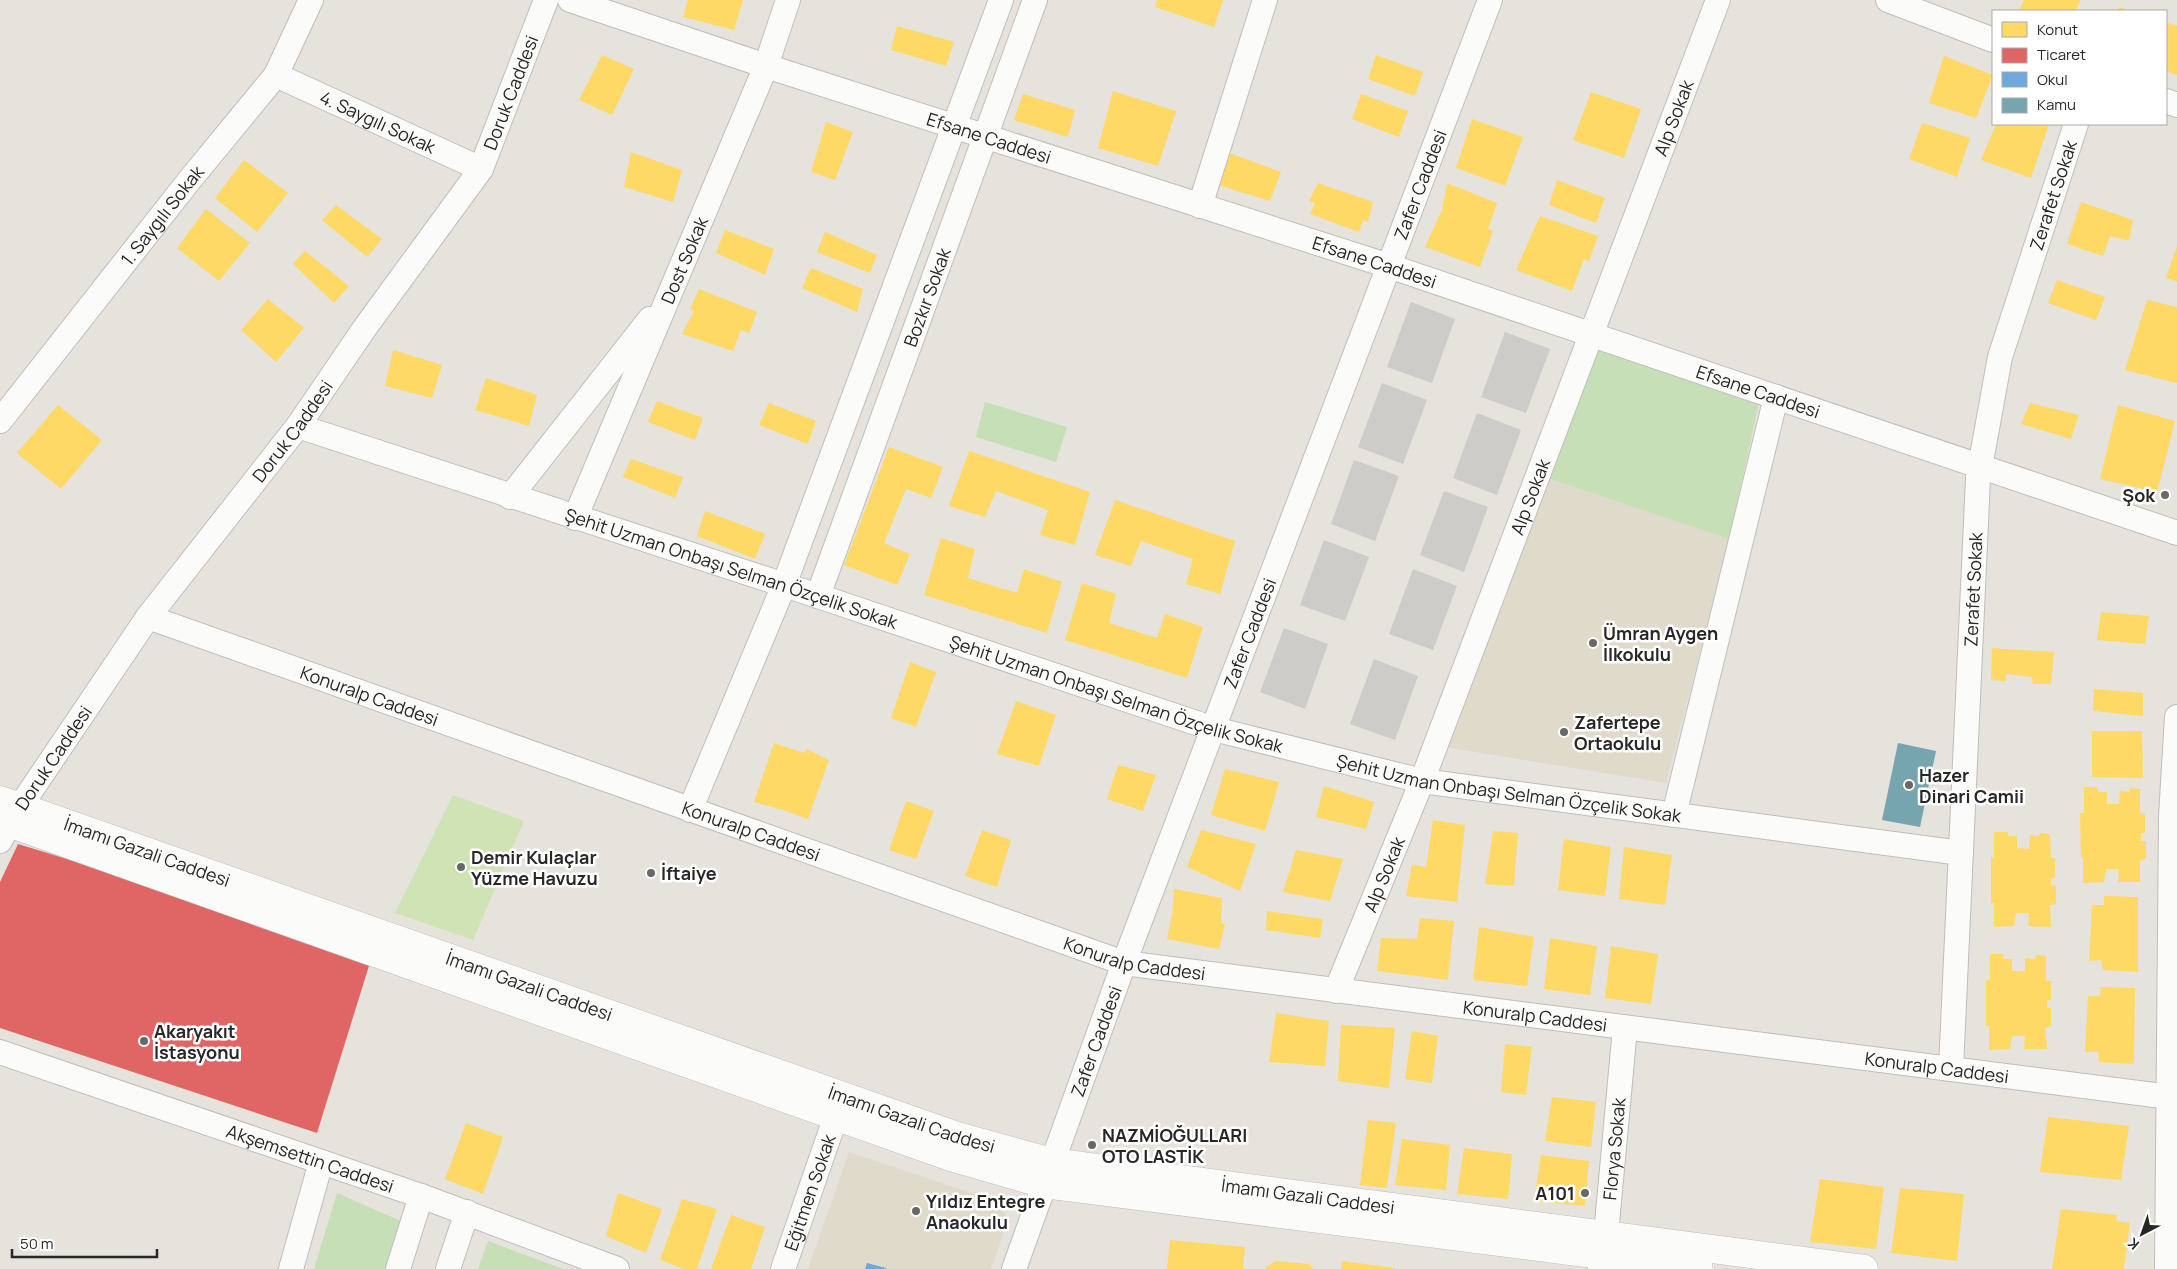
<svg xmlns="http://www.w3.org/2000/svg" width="2177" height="1269" viewBox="0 0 2177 1269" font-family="Manrope,sans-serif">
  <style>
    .education { fill: #e0dacb }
    .green { fill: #c6dfb7 }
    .pitch { fill: #d0e3b5 }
    .homes { fill: #ffd966 }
    .shops { fill: #e06666 }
    .schools { fill: #6fa8dc }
    .public { fill: #76a5af }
    .building { fill: #ceccc8 }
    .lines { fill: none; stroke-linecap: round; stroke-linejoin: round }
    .street-casing { stroke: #bfbebe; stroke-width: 26 }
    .secondary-casing { stroke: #bfbebe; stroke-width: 29 }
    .street { stroke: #fbfbfa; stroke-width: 24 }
    .secondary { stroke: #fbfbfa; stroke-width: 28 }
    .poi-dot { fill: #6a6866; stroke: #fff; stroke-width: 2 }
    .labels { text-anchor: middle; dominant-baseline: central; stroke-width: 5; stroke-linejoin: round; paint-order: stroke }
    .street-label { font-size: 18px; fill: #272727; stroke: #fff }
    .poi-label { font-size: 18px; font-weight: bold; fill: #272727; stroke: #fff; text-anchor: start }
  </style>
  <rect width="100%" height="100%" fill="#e6e2dc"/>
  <g class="education">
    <polygon points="1547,478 1729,539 1666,783 1444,747"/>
    <polygon points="849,1152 998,1202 1008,1220 991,1269 808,1269"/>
  </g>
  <g class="green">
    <polygon points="1597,348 1759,403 1729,539 1547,478"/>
    <polygon points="985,402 1067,427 1056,462 976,437"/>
    <polygon points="337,1193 401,1221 386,1269 314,1269"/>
    <polygon points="488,1241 563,1269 478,1269"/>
  </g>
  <polygon class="pitch" points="453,795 524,821 473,940 395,913"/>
  <g class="homes">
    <polygon points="688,0 743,0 734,30 683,17"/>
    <polygon points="1157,0 1223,0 1214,27 1155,7"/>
    <polygon points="2024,0 2080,0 2076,11 2019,11"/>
    <polygon points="2119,7 2130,11 2117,11"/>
    <polygon points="2166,22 2177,26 2177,75 2166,71"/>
    <polygon points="897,26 954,42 946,66 891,50"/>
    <polygon points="602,55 634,69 612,115 579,100"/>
    <polygon points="1376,55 1423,72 1415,96 1368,79"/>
    <polygon points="1944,56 1993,75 1976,118 1929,103"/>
    <polygon points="1113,91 1176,111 1158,166 1098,148"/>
    <polygon points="1591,92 1641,109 1624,158 1573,140"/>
    <polygon points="1023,94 1075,110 1068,137 1014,120"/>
    <polygon points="1361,94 1408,111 1399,137 1352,119"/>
    <polygon points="1472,119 1523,137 1505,186 1456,168"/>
    <polygon points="826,122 853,132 835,180 811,172"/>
    <polygon points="1922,123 1970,138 1957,177 1909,159"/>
    <polygon points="1996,124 2049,124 2031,178 1981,160"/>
    <polygon points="1224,151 1281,172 1270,201 1215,184"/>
    <polygon points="631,152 682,170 673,202 624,187"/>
    <polygon points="244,160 288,193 257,232 215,198"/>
    <polygon points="1557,180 1605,198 1596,223 1549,205"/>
    <polygon points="1318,183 1373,202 1368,222 1363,220 1359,232 1310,214 1315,203 1309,201"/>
    <polygon points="1447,183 1497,203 1488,229 1493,231 1480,267 1425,247 1442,210"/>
    <polygon points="2081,202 2133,220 2129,241 2110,236 2103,256 2067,244"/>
    <polygon points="336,205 382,239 367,257 322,220"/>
    <polygon points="206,209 250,243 219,281 177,248"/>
    <polygon points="1540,216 1598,236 1589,261 1584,259 1572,291 1516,270"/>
    <polygon points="725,230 774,249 765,275 716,253"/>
    <polygon points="825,232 877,255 870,273 817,252"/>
    <polygon points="2177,246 2177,282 2166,278"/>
    <polygon points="305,251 349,286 334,303 293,264"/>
    <polygon points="811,268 863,289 857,312 802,288"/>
    <polygon points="2057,280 2105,297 2096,320 2048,303"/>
    <polygon points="699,289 757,312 749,333 741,330 733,351 682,334 694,311 690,309"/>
    <polygon points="268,299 304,328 276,362 241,330"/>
    <polygon points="2147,300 2177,307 2177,383 2125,370"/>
    <polygon points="393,350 442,365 432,398 385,386"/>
    <polygon points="486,378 537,395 529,426 475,410"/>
    <polygon points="657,401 703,418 695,440 648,422"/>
    <polygon points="769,403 816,421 808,444 759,425"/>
    <polygon points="2030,403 2079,415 2071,439 2021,424"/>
    <polygon points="58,405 102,440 61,489 17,453"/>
    <polygon points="2118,405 2175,421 2157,492 2100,479"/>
    <polygon points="889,447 943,467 931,498 906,489 884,543 910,554 897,585 844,565"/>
    <polygon points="969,451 1090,492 1075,545 1040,535 1048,510 996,491 985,517 949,506"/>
    <polygon points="631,459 683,477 675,498 623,477"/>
    <polygon points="1115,500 1235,541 1220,594 1186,584 1193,559 1141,541 1131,566 1095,555"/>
    <polygon points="705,511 765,534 755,559 697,536"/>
    <polygon points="941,538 975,549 968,578 1017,593 1024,569 1062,582 1047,633 924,595"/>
    <polygon points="1082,583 1116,594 1109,623 1157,638 1165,614 1203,627 1187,678 1065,640"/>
    <polygon points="2101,612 2149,616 2145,644 2097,640"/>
    <polygon points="1992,648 2054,652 2051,684 2033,684 2032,677 2006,674 2006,681 1991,680"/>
    <polygon points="910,662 936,672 916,727 891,718"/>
    <polygon points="2094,689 2143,693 2143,716 2093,711"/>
    <polygon points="1016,701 1056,715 1039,766 997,754"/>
    <polygon points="2092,731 2142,731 2143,778 2092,777"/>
    <polygon points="774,743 804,753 806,749 829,760 808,819 783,810 754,802"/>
    <polygon points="1118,765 1156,775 1143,811 1107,799"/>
    <polygon points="1225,769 1279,782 1265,831 1211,815"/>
    <polygon points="1324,786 1374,802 1366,829 1316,817"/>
    <polygon points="2084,787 2097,787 2098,792 2107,792 2107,804 2119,804 2120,791 2129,792 2130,788 2140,789 2140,813 2145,814 2145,833 2141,833 2141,841 2146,841 2146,859 2140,860 2140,882 2118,882 2119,869 2106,869 2104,882 2083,883 2083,858 2081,858 2080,813 2084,813"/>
    <polygon points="906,801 934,811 916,859 889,850"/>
    <polygon points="1433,820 1465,825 1457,902 1406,896 1412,865 1426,867"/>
    <polygon points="982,830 1011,840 997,887 965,876"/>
    <polygon points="1201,830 1256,844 1240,891 1187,867"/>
    <polygon points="1493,831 1518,833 1514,886 1485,884"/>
    <polygon points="1994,832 2008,832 2008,836 2017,836 2017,848 2029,849 2030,835 2039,836 2040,833 2050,834 2051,858 2055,858 2055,878 2051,878 2051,885 2056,886 2056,904 2050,905 2051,927 2028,926 2029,913 2016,913 2014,926 1994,927 1994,903 1991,903 1991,857 1994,858"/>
    <polygon points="1564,839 1611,847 1605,896 1558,890"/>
    <polygon points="1624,847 1672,855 1665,905 1619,899"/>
    <polygon points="1296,850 1343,859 1330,901 1283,892"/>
    <polygon points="1174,889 1222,898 1221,923 1225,924 1219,949 1167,939 1172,915"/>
    <polygon points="2104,896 2138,897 2138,972 2103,970 2101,960 2089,961 2092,905 2104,905"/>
    <polygon points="1267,911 1323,919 1320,938 1266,930"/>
    <polygon points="1420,918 1454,921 1448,980 1377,971 1381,938 1417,939"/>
    <polygon points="1479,927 1534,937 1527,986 1473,980"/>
    <polygon points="1550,938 1597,946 1590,995 1544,989"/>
    <polygon points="1611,946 1658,954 1651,1004 1605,998"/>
    <polygon points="1990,954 2003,954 2004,959 2012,959 2012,971 2025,971 2025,958 2035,959 2036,955 2046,956 2046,981 2051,981 2051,1000 2047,1000 2047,1008 2051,1008 2051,1026 2045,1028 2047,1049 2024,1049 2025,1036 2012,1036 2010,1049 1989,1050 1989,1026 1986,1026 1986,980 1990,980"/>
    <polygon points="2101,987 2135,988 2134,1064 2099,1062 2098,1052 2085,1052 2088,996 2100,996"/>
    <polygon points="1276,1013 1329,1021 1325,1066 1269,1062"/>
    <polygon points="1341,1025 1395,1028 1389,1088 1338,1081"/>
    <polygon points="1412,1031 1438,1036 1432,1083 1405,1079"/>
    <polygon points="1505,1044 1532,1047 1526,1095 1501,1092"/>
    <polygon points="1552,1097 1596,1102 1591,1147 1545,1141"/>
    <polygon points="2048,1117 2129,1126 2121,1180 2040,1172"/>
    <polygon points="1368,1120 1396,1123 1387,1188 1360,1185"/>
    <polygon points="466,1123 503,1137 483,1194 445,1179"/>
    <polygon points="1402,1139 1450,1145 1446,1190 1395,1185"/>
    <polygon points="1464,1148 1512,1154 1508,1199 1457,1194"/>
    <polygon points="1541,1155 1589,1161 1585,1206 1534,1201"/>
    <polygon points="1820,1179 1884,1187 1876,1249 1810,1242"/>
    <polygon points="1900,1188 1964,1194 1957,1261 1891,1253"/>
    <polygon points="618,1193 662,1209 646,1253 606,1236"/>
    <polygon points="682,1199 717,1209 697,1269 685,1269 660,1260"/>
    <polygon points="2061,1209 2117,1215 2116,1221 2130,1223 2124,1269 2052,1269"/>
    <polygon points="731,1215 765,1227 751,1269 711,1269"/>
    <polygon points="1170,1240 1245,1247 1243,1269 1167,1269"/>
    <polygon points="1276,1261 1309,1264 1314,1269 1266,1269 1266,1267"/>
    <polygon points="1342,1261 1395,1268 1395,1269 1341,1269"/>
  </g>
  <polygon class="shops" points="18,844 373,953 317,1133 0,1028 0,882"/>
  <polygon class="schools" points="867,1263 886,1268 886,1269 865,1269"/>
  <polygon class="public" points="1898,743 1936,751 1920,827 1882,820"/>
  <g class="building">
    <polygon points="1411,302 1455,319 1432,383 1387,367"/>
    <polygon points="1505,332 1550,349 1526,413 1481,397"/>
    <polygon points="1382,383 1427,400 1403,464 1358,447"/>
    <polygon points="1477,413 1521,430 1497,495 1453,478"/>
    <polygon points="1354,460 1399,476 1375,541 1331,524"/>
    <polygon points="1444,491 1488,507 1464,572 1420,555"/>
    <polygon points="1324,540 1369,557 1345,621 1300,605"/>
    <polygon points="1413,569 1457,586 1433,650 1389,634"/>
    <polygon points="1284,628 1328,644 1305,709 1260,692"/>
    <polygon points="1374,659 1418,676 1395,740 1350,724"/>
  </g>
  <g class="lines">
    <defs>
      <g id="street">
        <path id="s1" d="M570,0L766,66L1389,266L2177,533"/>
        <polyline points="1888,0 1993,40"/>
        <path id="s2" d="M276,75L481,169"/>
        <polyline points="2166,101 2177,105"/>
        <polyline points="1200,206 1265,0"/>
        <path id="s3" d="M0,421L188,182L276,75L311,0"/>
        <path id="s4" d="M298,426L818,596L1214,729L1422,781L1961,853"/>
        <polyline points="510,497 650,319"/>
        <path id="s5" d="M575,518L766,66L788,0"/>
        <path id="s6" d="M818,596L1035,0"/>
        <path id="s7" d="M148,617L1124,963L2170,1097"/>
        <polyline points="690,810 784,585 1001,0"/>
        <polyline points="1674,815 1776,397"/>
        <path id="s8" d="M0,841L9,823L148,617L298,426L364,329L481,169L546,0"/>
        <path id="s9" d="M1336,991L1422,781L1718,0"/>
        <path id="s10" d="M0,1052L421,1196L617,1269"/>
        <path id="s11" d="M1951,1069L1978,478L2000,357L2076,124"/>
        <polyline points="291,1269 321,1162"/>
        <polyline points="398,1269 421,1196"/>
        <polyline points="448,1269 467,1212"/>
        <path id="s12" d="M783,1269L836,1116"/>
        <path id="s13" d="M1014,1269L1124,963L1490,0"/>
        <path id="s14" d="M1600,1269L1606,1234L1625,1028"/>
        <polyline points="2167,1269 2171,817 2177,717"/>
      </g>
      <g id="secondary">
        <path id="s15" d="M0,800L957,1136L1051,1162L1864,1269"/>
        <polyline points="0,820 951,1157 1044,1184 1602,1255 1699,1269"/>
      </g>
    </defs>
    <use href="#street" class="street-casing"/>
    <use href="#secondary" class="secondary-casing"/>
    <use href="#street" class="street"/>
    <use href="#secondary" class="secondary"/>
  </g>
  <g class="poi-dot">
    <circle cx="2165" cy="495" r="5"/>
    <circle cx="1593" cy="643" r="5"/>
    <circle cx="1564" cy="732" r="5"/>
    <circle cx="1909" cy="785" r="5"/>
    <circle cx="461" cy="867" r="5"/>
    <circle cx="651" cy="873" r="5"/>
    <circle cx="144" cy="1041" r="5"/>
    <circle cx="1092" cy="1145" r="5"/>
    <circle cx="1585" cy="1193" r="5"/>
    <circle cx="916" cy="1211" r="5"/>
  </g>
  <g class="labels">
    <g class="street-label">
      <text stroke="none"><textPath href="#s8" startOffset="909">Doruk Caddesi</textPath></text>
      <text stroke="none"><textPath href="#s9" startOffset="936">Alp Sokak</textPath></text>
      <text stroke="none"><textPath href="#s2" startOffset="112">4. Saygılı Sokak</textPath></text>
      <text stroke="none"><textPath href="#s1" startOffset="441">Efsane Caddesi</textPath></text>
      <text stroke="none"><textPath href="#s13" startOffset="1158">Zafer Caddesi</textPath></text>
      <text stroke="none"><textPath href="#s11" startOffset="885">Zerafet Sokak</textPath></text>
      <text stroke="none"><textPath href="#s3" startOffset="262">1. Saygılı Sokak</textPath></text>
      <text stroke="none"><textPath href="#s5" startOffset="280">Dost Sokak</textPath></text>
      <text stroke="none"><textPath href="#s1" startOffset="846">Efsane Caddesi</textPath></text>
      <text stroke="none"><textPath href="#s6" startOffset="318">Bozkır Sokak</textPath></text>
      <text stroke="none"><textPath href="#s1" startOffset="1251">Efsane Caddesi</textPath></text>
      <text stroke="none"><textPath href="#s8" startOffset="504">Doruk Caddesi</textPath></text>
      <text stroke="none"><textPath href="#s9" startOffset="531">Alp Sokak</textPath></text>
      <text stroke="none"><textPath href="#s4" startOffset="456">Şehit Uzman Onbaşı Selman Özçelik Sokak</textPath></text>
      <text stroke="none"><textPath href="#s11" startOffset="480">Zerafet Sokak</textPath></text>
      <text stroke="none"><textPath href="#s13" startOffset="678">Zafer Caddesi</textPath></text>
      <text stroke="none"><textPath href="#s4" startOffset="861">Şehit Uzman Onbaşı Selman Özçelik Sokak</textPath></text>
      <text stroke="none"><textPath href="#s7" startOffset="235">Konuralp Caddesi</textPath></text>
      <text stroke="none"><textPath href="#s8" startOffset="99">Doruk Caddesi</textPath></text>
      <text stroke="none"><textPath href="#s4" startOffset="1266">Şehit Uzman Onbaşı Selman Özçelik Sokak</textPath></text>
      <text stroke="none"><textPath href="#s7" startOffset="640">Konuralp Caddesi</textPath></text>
      <text stroke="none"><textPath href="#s15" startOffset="156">İmamı Gazali Caddesi</textPath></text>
      <text stroke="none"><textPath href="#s9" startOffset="126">Alp Sokak</textPath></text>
      <text stroke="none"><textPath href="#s7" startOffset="1045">Konuralp Caddesi</textPath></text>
      <text stroke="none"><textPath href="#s15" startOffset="561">İmamı Gazali Caddesi</textPath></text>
      <text stroke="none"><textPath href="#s7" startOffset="1450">Konuralp Caddesi</textPath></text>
      <text stroke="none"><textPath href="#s13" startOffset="242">Zafer Caddesi</textPath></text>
      <text stroke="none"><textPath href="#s7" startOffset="1855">Konuralp Caddesi</textPath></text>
      <text stroke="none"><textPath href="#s15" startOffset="966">İmamı Gazali Caddesi</textPath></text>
      <text stroke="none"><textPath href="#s14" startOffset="121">Florya Sokak</textPath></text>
      <text stroke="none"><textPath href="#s10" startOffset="328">Akşemsettin Caddesi</textPath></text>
      <text stroke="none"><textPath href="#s12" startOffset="81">Eğitmen Sokak</textPath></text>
      <text stroke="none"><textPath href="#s15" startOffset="1371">İmamı Gazali Caddesi</textPath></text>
    </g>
    <g class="poi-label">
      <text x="2155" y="495" text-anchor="end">Şok</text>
      <text x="1603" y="633">Ümran Aygen<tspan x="1603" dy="21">İlkokulu</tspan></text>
      <text x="1574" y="722">Zafertepe<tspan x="1574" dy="21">Ortaokulu</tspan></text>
      <text x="1919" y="775">Hazer<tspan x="1919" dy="21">Dinari Camii</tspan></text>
      <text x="471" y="857">Demir Kulaçlar<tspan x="471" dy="21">Yüzme Havuzu</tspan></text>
      <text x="661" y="873">İftaiye</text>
      <text x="154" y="1031">Akaryakıt<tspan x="154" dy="21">İstasyonu</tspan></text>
      <text x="1102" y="1135">NAZMİOĞULLARI<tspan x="1102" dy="21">OTO LASTİK</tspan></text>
      <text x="1575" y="1193" text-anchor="end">A101</text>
      <text x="926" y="1201">Yıldız Entegre<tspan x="926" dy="21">Anaokulu</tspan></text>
    </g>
  </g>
  <rect x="1992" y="10" width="175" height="115" fill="#ffffff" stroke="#a9a9a9"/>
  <rect x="2002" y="22" width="25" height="15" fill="#ffd966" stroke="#a9a9a9"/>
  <text x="2037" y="35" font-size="15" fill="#272727">Konut</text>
  <rect x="2002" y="48" width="25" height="15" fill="#e06666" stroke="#a9a9a9"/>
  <text x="2037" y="60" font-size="15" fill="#272727">Ticaret</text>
  <rect x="2002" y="72" width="25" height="15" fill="#6fa8dc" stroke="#a9a9a9"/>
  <text x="2037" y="85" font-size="15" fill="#272727">Okul</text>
  <rect x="2002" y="98" width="25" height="15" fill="#76a5af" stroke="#a9a9a9"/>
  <text x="2037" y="110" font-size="15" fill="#272727">Kamu</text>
  <g transform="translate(2142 1234) rotate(221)" stroke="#ffffff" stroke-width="4" paint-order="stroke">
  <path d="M0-4L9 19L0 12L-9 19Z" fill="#272727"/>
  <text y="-8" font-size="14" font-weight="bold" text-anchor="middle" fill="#272727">K</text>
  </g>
  <path d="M12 1249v8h145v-8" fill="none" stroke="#272727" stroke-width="2.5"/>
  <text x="20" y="1249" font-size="15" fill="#272727" stroke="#ffffff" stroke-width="4" paint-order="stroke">50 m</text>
</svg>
